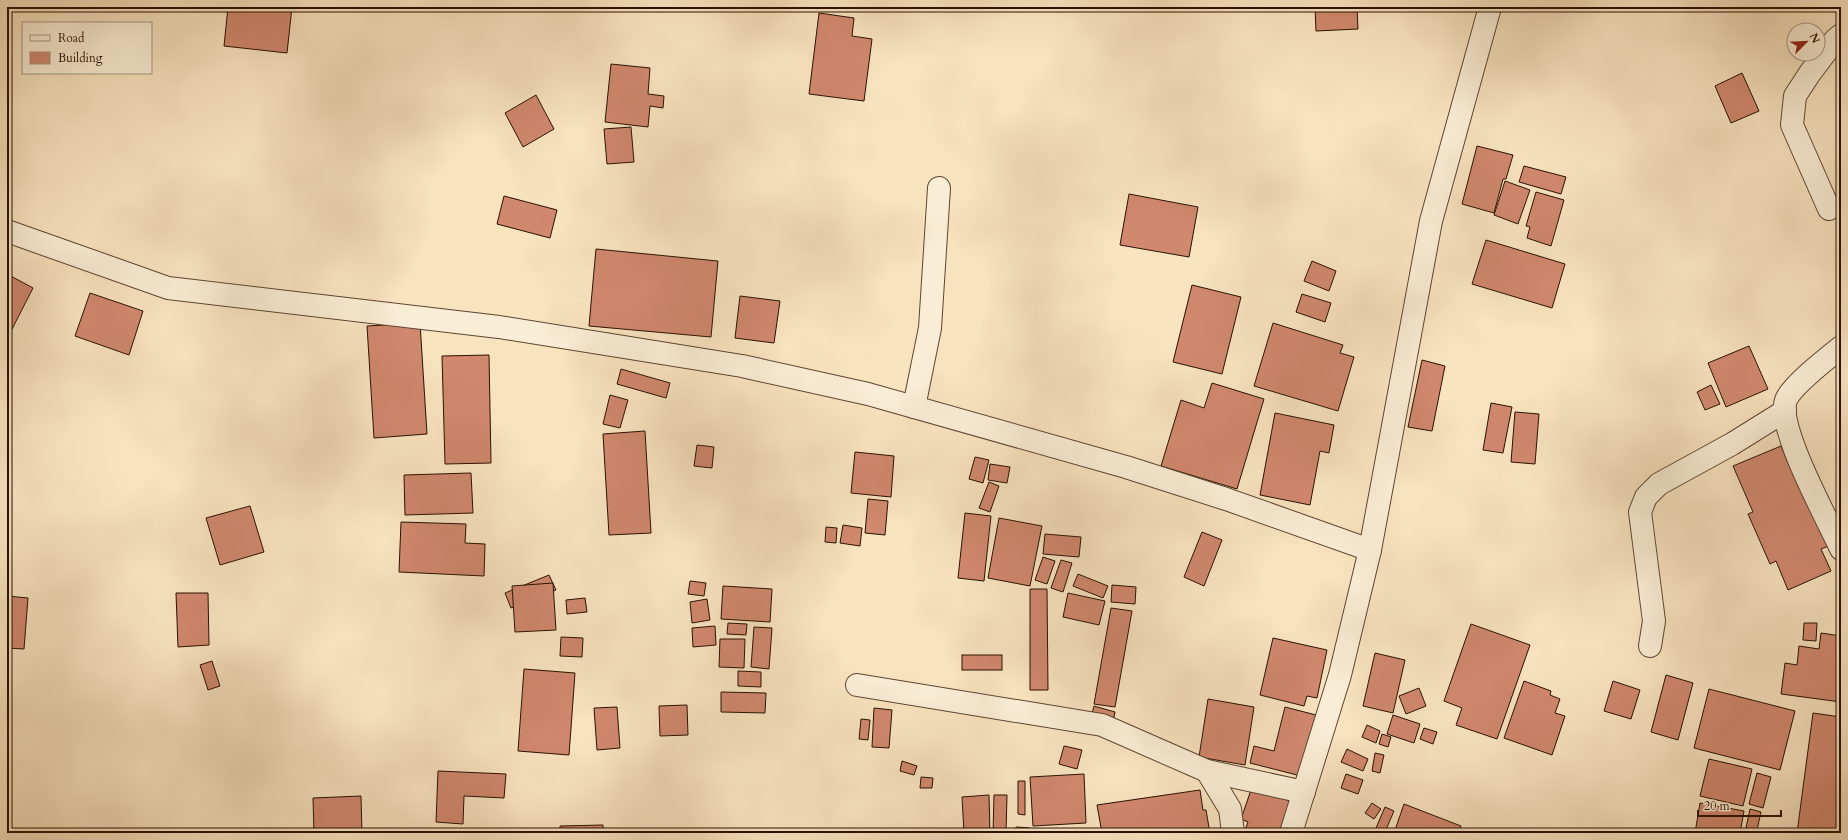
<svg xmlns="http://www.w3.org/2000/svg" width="1848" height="840" viewBox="0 0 1848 840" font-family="Cardo,serif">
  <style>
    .building { fill: #d0886e; stroke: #291000 }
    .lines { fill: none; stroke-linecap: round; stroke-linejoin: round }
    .minor-casing { stroke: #5d4530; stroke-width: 24 }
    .minor { stroke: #faedd5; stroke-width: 22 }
  </style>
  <rect width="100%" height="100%" fill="#f8e3bf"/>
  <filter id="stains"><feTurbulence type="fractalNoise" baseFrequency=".005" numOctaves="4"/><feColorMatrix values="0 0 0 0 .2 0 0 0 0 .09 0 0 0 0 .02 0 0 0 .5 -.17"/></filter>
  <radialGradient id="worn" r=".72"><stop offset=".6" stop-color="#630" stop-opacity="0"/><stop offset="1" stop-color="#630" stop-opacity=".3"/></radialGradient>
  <g class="building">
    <polygon points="228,7 292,7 287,53 224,46"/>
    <polygon points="1315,7 1357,7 1358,29 1316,31"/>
    <polygon points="819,13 854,18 852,36 872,39 864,101 809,94"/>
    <polygon points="611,64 650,68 648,94 664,96 663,108 650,106 648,127 605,122"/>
    <polygon points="1742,73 1759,111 1731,123 1715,86"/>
    <polygon points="536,95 554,129 523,147 505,113"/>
    <polygon points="631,127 634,162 607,164 604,129"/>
    <polygon points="1477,146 1513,155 1506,179 1503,179 1494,213 1462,204"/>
    <polygon points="1524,166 1566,177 1561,194 1519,182"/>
    <polygon points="1505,181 1530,190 1518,224 1494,215"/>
    <polygon points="1536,192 1564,200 1551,246 1527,238 1530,227 1526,226"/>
    <polygon points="1129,194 1198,207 1189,257 1120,245"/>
    <polygon points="504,196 557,210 550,238 497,224"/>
    <polygon points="1486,240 1565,264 1552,308 1472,284"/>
    <polygon points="596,249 718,261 711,337 589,326"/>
    <polygon points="1312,261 1336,271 1329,291 1304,281"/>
    <polygon points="7,274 33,288 8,337 7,337"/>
    <polygon points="1192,285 1241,297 1222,374 1173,362"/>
    <polygon points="90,293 143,311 129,355 75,336"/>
    <polygon points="1302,294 1331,303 1325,322 1296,312"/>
    <polygon points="740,296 780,301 774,343 735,338"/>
    <polygon points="420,323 427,434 374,438 367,326"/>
    <polygon points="1273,323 1343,345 1340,353 1354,357 1338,411 1254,386"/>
    <polygon points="1749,346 1768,389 1726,407 1708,363"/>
    <polygon points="489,355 491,463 445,464 442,356"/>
    <polygon points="1422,360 1445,366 1432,431 1408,427"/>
    <polygon points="621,369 670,383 666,398 617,384"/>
    <polygon points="1212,383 1264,399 1237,489 1161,466 1181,400 1204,408"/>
    <polygon points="1711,385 1720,404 1705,410 1697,392"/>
    <polygon points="610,395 628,400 620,428 603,424"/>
    <polygon points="1491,403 1512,407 1503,453 1483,450"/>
    <polygon points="1515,412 1539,414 1535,464 1511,462"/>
    <polygon points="1275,413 1334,425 1329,453 1320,451 1310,505 1260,495"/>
    <polygon points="645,431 651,533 609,535 603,434"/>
    <polygon points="697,445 714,447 712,468 694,466"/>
    <polygon points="1781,446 1789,465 1795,462 1831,545 1821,549 1831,571 1788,590 1776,561 1770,564 1748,514 1753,512 1733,466"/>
    <polygon points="855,452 894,456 891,497 851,493"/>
    <polygon points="975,457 989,460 983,483 969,479"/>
    <polygon points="990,464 1010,467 1007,483 988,480"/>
    <polygon points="471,473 473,513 405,515 404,475"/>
    <polygon points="989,482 999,486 990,512 979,508"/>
    <polygon points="868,499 888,501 885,535 865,533"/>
    <polygon points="250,506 264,552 220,565 206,518"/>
    <polygon points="965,513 991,516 984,581 958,578"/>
    <polygon points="999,518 1042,526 1030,586 988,578"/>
    <polygon points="401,522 466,524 465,543 485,544 484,576 399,572"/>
    <polygon points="843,525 862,528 860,546 840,543"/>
    <polygon points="826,527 837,528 836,543 825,542"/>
    <polygon points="1202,532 1222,540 1204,586 1184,577"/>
    <polygon points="1045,534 1081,537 1079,557 1043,554"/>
    <polygon points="1043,557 1055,561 1047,584 1035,580"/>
    <polygon points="1061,560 1072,563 1063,592 1051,588"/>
    <polygon points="1078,574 1108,586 1103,598 1073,586"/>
    <polygon points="549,575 556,590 511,608 505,593"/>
    <polygon points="690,581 706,583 704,596 688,594"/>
    <polygon points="553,583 556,630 515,632 512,586"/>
    <polygon points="1112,585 1136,587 1135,604 1111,602"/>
    <polygon points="723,586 772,589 770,622 721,619"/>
    <polygon points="1030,589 1047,589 1048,690 1030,690"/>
    <polygon points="176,593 208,593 209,645 178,647"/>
    <polygon points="1068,593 1105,601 1099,625 1063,617"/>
    <polygon points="7,596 28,598 24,649 7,648"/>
    <polygon points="585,598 587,612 567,614 566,600"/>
    <polygon points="707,599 710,620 692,623 690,602"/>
    <polygon points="1111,608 1132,611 1115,707 1094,704"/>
    <polygon points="728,623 747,624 746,635 727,634"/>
    <polygon points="1804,623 1817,623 1816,641 1803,640"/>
    <polygon points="1471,624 1530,645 1497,739 1456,725 1462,708 1444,701"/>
    <polygon points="715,626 716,645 693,647 692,628"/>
    <polygon points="754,627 772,628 769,669 751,667"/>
    <polygon points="1821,633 1841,636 1841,702 1781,694 1785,663 1797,665 1799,646 1819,649"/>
    <polygon points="561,637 583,638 582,657 560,656"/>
    <polygon points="1273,638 1327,650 1317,698 1307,696 1304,706 1260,695"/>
    <polygon points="720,639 745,639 744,668 719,667"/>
    <polygon points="1375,653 1405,660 1393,713 1363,706"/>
    <rect x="962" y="655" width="40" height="15"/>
    <polygon points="212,661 220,686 208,690 200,665"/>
    <polygon points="524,669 575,673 569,755 518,751"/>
    <polygon points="738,671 761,672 761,687 738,686"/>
    <polygon points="1666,675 1693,683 1678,740 1651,732"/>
    <polygon points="1524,681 1551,691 1550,695 1560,699 1555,713 1565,716 1552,755 1504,738"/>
    <polygon points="1613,681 1640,690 1631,719 1604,711"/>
    <polygon points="1419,688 1426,706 1406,714 1399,696"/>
    <polygon points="1709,689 1795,711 1780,770 1694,748"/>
    <polygon points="721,692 766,693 765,713 721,712"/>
    <polygon points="1208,699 1254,707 1245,765 1199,757"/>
    <polygon points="687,705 688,735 660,736 659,706"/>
    <polygon points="1094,706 1115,712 1113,722 1091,717"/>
    <polygon points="617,707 620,748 597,750 594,708"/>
    <polygon points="1285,707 1316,715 1301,776 1250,763 1254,746 1274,751"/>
    <polygon points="874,708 892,710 889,748 872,747"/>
    <polygon points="1813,713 1841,717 1841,833 1797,833"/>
    <polygon points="1393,715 1420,724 1414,743 1387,734"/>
    <polygon points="861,719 870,720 868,740 859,739"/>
    <polygon points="1367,725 1380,731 1376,743 1362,737"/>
    <polygon points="1424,728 1437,732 1433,744 1420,739"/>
    <polygon points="1382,734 1391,737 1388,747 1379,744"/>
    <polygon points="1064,746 1082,750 1077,769 1059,764"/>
    <polygon points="1347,749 1368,759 1363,771 1341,762"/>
    <polygon points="1375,753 1384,755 1380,773 1372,771"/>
    <polygon points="1709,759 1752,769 1743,806 1700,796"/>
    <polygon points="902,761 917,766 914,775 900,771"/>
    <polygon points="438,771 506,774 504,798 464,796 463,824 436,822"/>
    <polygon points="1757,773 1771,777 1763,808 1749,804"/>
    <polygon points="1084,774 1086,823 1033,826 1030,777"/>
    <polygon points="1346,774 1363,780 1358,794 1341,788"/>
    <polygon points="921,777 933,778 932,788 920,788"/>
    <polygon points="1018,781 1025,781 1025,815 1018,814"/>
    <polygon points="1252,787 1290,801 1279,833 1244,833 1248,822 1241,819"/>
    <polygon points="1200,790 1203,810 1206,810 1210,833 1102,833 1097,805"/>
    <polygon points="989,795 990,833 964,833 962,797"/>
    <polygon points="994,795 1007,795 1006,833 993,833"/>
    <polygon points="361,796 362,833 314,833 313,798"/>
    <polygon points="1372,803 1381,809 1374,819 1365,813"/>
    <polygon points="1700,803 1744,811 1740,833 1695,833"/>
    <polygon points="1404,804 1461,826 1458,833 1394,833"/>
    <polygon points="1385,807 1394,811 1385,832 1376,828"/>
    <polygon points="1750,809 1761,812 1757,830 1746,828"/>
    <polygon points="603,825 603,833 560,833 560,826"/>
    <polygon points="1016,827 1030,828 1030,833 1015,833"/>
    <polygon points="1086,829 1087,833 1067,833 1067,831"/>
    <polygon points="640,830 640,833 606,833"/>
  </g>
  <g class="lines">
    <defs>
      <g id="minor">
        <polyline points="1829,209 1792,125 1795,96 1810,73 1835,40 1841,35"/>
        <polyline points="7,231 168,288 499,327 742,366 868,394 1126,467 1226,499 1370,550"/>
        <path d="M1841,347C1828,358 1792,385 1786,400C1776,427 1828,520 1841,549"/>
        <polyline points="914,407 930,328 939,188"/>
        <polyline points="1650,646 1654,621 1640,512 1646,497 1659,484 1732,444 1785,411"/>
        <polyline points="857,685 1102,725 1207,771 1304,792"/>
        <polyline points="1207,771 1230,809 1233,833"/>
        <polyline points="1291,833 1340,675 1370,550 1431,221 1490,7"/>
      </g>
    </defs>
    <use href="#minor" class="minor-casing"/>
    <use href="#minor" class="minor"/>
  </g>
  <rect width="1848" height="840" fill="none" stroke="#f8e3bf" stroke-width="24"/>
  <rect x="8" y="8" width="1832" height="824" fill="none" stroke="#291000" stroke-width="2"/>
  <rect x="12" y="12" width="1824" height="816" fill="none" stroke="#291000"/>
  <rect x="22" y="22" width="130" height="52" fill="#faedd5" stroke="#a69580"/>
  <rect x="30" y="35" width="20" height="6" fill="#faedd5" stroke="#a69580"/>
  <text x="58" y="42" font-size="12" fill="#291000">Road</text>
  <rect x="30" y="52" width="20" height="12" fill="#d0886e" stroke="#a69580"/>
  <text x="58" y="62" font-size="12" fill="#291000">Building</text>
  <g transform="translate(1806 42) rotate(66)"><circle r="19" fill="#faedd5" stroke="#a69580"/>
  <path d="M0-3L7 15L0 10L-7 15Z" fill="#8f2418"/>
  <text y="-6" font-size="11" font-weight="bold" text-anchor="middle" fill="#291000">N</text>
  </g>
  <path d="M1698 810v6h83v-6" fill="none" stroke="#291000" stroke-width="2"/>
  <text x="1704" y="810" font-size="12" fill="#291000" stroke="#faedd5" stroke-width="3" paint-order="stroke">20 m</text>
  <rect width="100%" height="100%" filter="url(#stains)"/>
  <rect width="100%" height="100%" fill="url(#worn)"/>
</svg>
